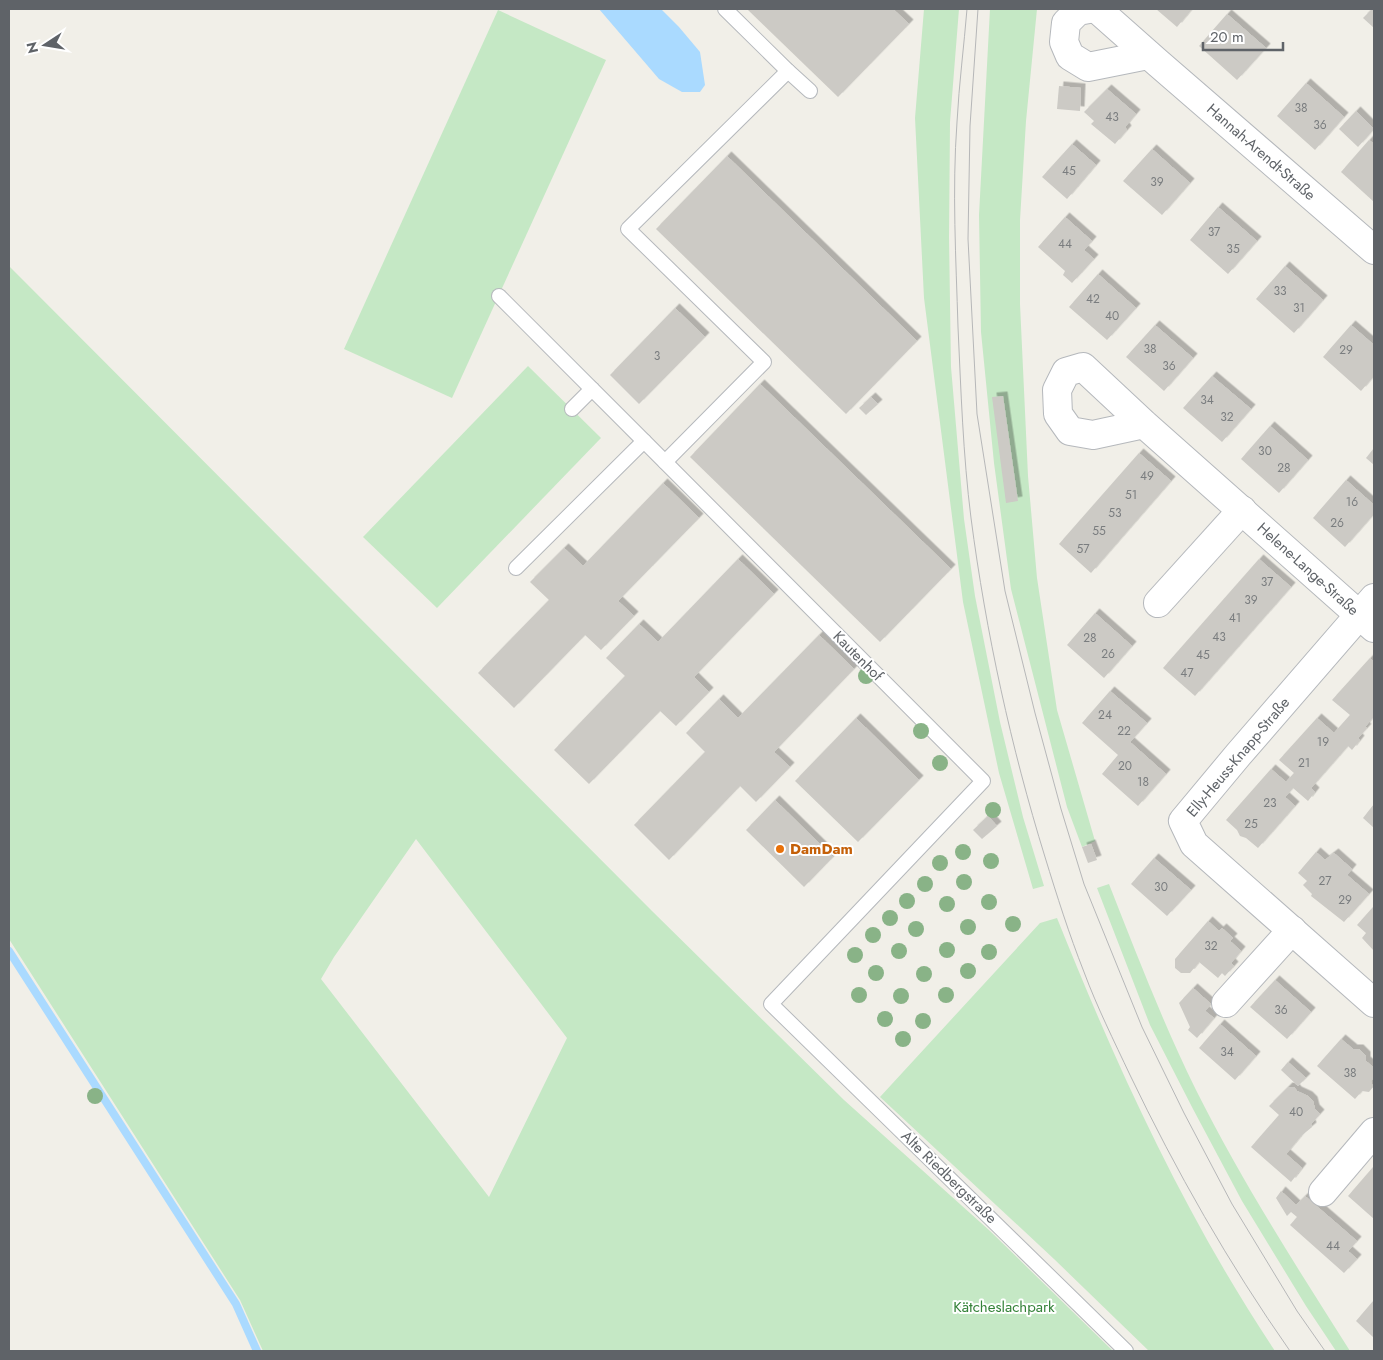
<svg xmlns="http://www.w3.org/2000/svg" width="1383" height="1360" viewBox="0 0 1383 1360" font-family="Jost,sans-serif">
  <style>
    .green { fill: #c5e8c5; fill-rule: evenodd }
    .water { fill: #aadaff }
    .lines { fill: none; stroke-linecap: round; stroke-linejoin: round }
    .stream { stroke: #aadaff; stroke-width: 8 }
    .building { fill: #cccac5; filter: url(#shadow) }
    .lane-casing { stroke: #b5b8bc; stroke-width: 16 }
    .street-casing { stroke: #b5b8bc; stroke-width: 30 }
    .lane { stroke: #fff; stroke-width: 14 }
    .street { stroke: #fff; stroke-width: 28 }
    .tram { stroke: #b6b7b8; stroke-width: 1 }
    .tree { fill: #89b387 }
    .food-dot { fill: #e8710a; stroke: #fff; stroke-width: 2 }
    .labels { text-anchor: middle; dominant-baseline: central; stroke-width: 4; stroke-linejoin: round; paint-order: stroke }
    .number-label { font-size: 12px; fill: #7a7d7f }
    .street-label { font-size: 15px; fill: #5f6368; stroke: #fff }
    .food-label { font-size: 15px; font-weight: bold; fill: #c56008; stroke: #fff; text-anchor: start }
    .park-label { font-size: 15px; fill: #348238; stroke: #fff }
  </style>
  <defs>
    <filter id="shadow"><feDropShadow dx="4.5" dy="-4.5" stdDeviation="0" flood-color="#0004"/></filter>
  </defs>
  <rect width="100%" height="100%" fill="#f1efe8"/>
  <g class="green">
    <polygon points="924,9 959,9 950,122 949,237 951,367 964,519 975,596 1000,722 1023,817 1044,886 1033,889 999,773 963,602 924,298 915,118"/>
    <polygon points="990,9 1037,9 1026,121 1020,220 1020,304 1028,476 1037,578 1057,710 1095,841 1082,847 1067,807 1011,589 994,463 981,332 979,215"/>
    <polygon points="498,10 606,60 452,398 344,349"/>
    <path d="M9,266L652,911L844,1100L990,1231L1113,1351H263L240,1300L9,939ZM416,839L567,1038L489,1197L321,979L334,957Z"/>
    <polygon points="528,366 601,438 437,608 363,537"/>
    <path d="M1109,884C1136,953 1163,1023 1196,1090C1241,1180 1296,1266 1350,1351H1336L1306,1306L1242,1201L1193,1109L1150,1025L1097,888Z"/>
    <path d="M1057,918C1117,1068 1185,1216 1275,1351H1149L1054,1259L880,1097L1040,923Z"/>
  </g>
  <polygon class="water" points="599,9 661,9 679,27 700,52 705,85 700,92 682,92 659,79"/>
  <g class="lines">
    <polyline class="stream" points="9,951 236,1304 257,1351"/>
  </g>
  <g class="building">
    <polygon points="747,9 893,9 909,24 838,97"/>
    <polygon points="1156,9 1192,9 1177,27"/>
    <polygon points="1372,9 1374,9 1374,28 1363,18"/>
    <polygon points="1227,14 1266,48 1237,80 1199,46"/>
    <polygon points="1306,83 1344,117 1315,150 1277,116"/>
    <polygon points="1059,86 1081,88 1080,111 1057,109"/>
    <polygon points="1107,89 1136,114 1125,127 1127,130 1115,144 1091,124 1094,121 1084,112"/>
    <polygon points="1356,111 1374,129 1358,147 1339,129"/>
    <polygon points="1369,140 1374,144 1374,202 1341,172"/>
    <polygon points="1072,144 1096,165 1067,199 1042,177"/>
    <polygon points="1152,149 1190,183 1162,215 1123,181"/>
    <polygon points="727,156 917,341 846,414 656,229"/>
    <polygon points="1218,207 1257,241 1228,274 1190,240"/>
    <polygon points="1065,217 1092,241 1084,250 1094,259 1072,283 1063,275 1065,271 1038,247"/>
    <polygon points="1285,266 1323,300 1294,333 1256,299"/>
    <polygon points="1098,274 1136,308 1107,340 1069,307"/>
    <polygon points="675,308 705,337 639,404 610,375"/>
    <polygon points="1155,325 1193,358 1164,391 1126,357"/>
    <polygon points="1351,325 1374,345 1374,376 1361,391 1323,357"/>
    <polygon points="1212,376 1251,409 1222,442 1183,408"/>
    <polygon points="760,384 951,569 880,642 690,457"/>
    <polygon points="1003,396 1018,501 1006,503 992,397"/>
    <polygon points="871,397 878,404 866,415 859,408"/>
    <polygon points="1270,426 1308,460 1279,493 1241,459"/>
    <polygon points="1374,448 1374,465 1366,458"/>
    <polygon points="1139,453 1171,481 1091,573 1059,544"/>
    <polygon points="1346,480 1374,505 1374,514 1345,547 1313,518"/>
    <polygon points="663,483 699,518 618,601 634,616 601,650 585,635 514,708 478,673 549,600 530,582 564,548 583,566"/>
    <polygon points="738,559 774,594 694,677 709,692 676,726 660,711 589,784 554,750 625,676 606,658 639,624 658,642"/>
    <polygon points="1259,559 1291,587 1195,696 1163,668"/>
    <polygon points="1095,613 1132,646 1104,678 1067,645"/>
    <polygon points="819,635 854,669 774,752 790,767 756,802 740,786 669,860 634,825 705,752 686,733 719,699 738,718"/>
    <polygon points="1370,658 1374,662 1374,716 1365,727 1367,728 1358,738 1360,740 1352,750 1348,746 1311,788 1315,792 1308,801 1293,788 1285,797 1295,806 1258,848 1246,838 1240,836 1237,830 1226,820 1271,769 1286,782 1294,773 1279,760 1317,718 1334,733 1350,715 1332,700"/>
    <polygon points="1110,691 1147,723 1130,742 1166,774 1138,806 1102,774 1118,755 1082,723"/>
    <polygon points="856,718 919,780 858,842 795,781"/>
    <polygon points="775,800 833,857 804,887 746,830"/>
    <polygon points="1374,804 1374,828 1363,818"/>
    <polygon points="988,816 997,826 982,839 973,830"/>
    <polygon points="1091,844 1097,860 1088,863 1082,847"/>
    <polygon points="1316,852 1325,860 1334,853 1352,869 1347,875 1369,894 1344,922 1311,896 1312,894 1303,885 1307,881 1298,873"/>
    <polygon points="1154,858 1191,890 1167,916 1131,884"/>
    <polygon points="1374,906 1374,951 1362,938 1366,933 1357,925"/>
    <polygon points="1208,921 1219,931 1222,928 1233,938 1230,941 1241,951 1231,963 1234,966 1225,976 1222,973 1218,978 1199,962 1190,973 1181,973 1175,968 1175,959"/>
    <polygon points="1275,980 1311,1012 1287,1039 1250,1007"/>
    <polygon points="1193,988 1211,1004 1205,1011 1214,1018 1197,1038 1188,1030 1190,1027 1179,1003"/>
    <polygon points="1220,1024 1256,1056 1235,1080 1199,1048"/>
    <polygon points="1341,1039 1353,1049 1359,1049 1366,1056 1366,1061 1374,1068 1374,1077 1371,1081 1373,1087 1369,1092 1362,1091 1355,1099 1317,1066"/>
    <polygon points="1288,1062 1306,1078 1298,1086 1281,1070"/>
    <polygon points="1288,1087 1294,1087 1297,1091 1308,1096 1313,1101 1315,1109 1320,1114 1311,1124 1312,1127 1301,1136 1286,1154 1302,1168 1291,1182 1251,1147 1279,1115 1269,1106"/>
    <polygon points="1374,1166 1374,1219 1348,1196"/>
    <polygon points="1281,1191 1296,1205 1305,1196 1357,1241 1348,1251 1357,1259 1344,1273 1290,1225 1297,1217 1291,1212 1287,1216 1276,1198"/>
    <polygon points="1374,1300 1374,1338 1356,1321"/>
  </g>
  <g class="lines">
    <defs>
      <g id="lane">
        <polyline points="725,9 788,71 810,91"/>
        <polyline points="499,296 644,441"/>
        <polyline points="572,409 592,389"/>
        <polyline points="665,462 764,362 628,229 788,71"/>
        <polyline points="516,568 644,441 983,781 771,1004 1126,1351"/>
      </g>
      <g id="street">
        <polyline points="1089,9 1078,11 1066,23 1064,42 1070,56 1088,67 1148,55"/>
        <polyline points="1097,9 1158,63 1374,250"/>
        <polyline points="1144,424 1093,435 1070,431 1058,414 1057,390 1066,372 1083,367 1144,424 1374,628"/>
        <polyline points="1374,598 1238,755 1183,821 1194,844 1374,1003"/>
        <polyline points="1158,603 1242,510"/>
        <polyline points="1226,1003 1292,930"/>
        <polyline points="1323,1192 1374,1132"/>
      </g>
    </defs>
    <use href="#lane" class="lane-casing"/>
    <use href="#street" class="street-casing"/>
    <use href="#lane" class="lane"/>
    <use href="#street" class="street"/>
    <g class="tram">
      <path d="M967,9C964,46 959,84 957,122C952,190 956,259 958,327C961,391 963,455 971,518C986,633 1011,747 1045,857C1057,896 1069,934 1084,972C1097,1007 1114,1041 1130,1075C1176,1171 1229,1264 1290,1351"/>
      <polyline points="978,9 970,126 968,239 977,414 1005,591 1035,713 1061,809 1084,884 1142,1027 1184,1113 1232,1204 1297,1311 1325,1351"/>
    </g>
  </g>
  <g class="tree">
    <circle cx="866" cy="676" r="8"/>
    <circle cx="921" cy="731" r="8"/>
    <circle cx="940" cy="763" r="8"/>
    <circle cx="993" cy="810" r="8"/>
    <circle cx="963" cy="852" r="8"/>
    <circle cx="991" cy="861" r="8"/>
    <circle cx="940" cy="863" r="8"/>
    <circle cx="964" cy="882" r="8"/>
    <circle cx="925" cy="884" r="8"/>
    <circle cx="907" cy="901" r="8"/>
    <circle cx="989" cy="902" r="8"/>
    <circle cx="947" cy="904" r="8"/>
    <circle cx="890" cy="918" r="8"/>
    <circle cx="1013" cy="924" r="8"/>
    <circle cx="968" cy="927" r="8"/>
    <circle cx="916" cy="929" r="8"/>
    <circle cx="873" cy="935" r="8"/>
    <circle cx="947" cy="950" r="8"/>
    <circle cx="899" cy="951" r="8"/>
    <circle cx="989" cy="952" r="8"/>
    <circle cx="855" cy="955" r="8"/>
    <circle cx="968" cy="971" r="8"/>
    <circle cx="876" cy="973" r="8"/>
    <circle cx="924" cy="974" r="8"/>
    <circle cx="859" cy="995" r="8"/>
    <circle cx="946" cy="995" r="8"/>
    <circle cx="901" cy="996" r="8"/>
    <circle cx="885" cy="1019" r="8"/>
    <circle cx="923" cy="1021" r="8"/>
    <circle cx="903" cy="1039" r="8"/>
    <circle cx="95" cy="1096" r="8"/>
  </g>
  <circle class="food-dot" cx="780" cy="849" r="5"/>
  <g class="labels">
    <g class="number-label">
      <text x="1301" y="108">38</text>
      <text x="1112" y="117">43</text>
      <text x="1320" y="125">36</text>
      <text x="1069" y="171">45</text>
      <text x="1157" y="182">39</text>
      <text x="1214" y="232">37</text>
      <text x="1065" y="244">44</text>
      <text x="1233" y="249">35</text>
      <text x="1280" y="291">33</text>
      <text x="1093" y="299">42</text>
      <text x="1299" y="308">31</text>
      <text x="1112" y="316">40</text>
      <text x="1150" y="349">38</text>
      <text x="1346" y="350">29</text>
      <text x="657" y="356">3</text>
      <text x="1169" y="366">36</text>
      <text x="1207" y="400">34</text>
      <text x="1227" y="417">32</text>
      <text x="1265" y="451">30</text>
      <text x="1284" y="468">28</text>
      <text x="1147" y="476">49</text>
      <text x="1131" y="495">51</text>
      <text x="1352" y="502">16</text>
      <text x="1115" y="513">53</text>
      <text x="1337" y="523">26</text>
      <text x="1099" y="531">55</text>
      <text x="1083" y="549">57</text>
      <text x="1267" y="582">37</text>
      <text x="1251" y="600">39</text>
      <text x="1235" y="618">41</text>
      <text x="1219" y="637">43</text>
      <text x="1090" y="638">28</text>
      <text x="1108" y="654">26</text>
      <text x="1203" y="655">45</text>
      <text x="1187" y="673">47</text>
      <text x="1105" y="715">24</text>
      <text x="1124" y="731">22</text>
      <text x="1323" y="742">19</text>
      <text x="1304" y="763">21</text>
      <text x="1125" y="766">20</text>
      <text x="1143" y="782">18</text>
      <text x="1270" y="803">23</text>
      <text x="1251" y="824">25</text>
      <text x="1325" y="881">27</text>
      <text x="1161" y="887">30</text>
      <text x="1345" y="900">29</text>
      <text x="1211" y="946">32</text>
      <text x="1281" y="1010">36</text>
      <text x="1227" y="1052">34</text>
      <text x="1350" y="1073">38</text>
      <text x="1296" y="1112">40</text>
      <text x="1333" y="1246">44</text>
    </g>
    <g class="street-label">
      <text transform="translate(1261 152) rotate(41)">Hannah-Arendt-Straße</text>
      <text transform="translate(1308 569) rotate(42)">Helene-Lange-Straße</text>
      <text transform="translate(858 656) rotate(45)">Kautenhof</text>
      <text transform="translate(1238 757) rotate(-50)">Elly-Heuss-Knapp-Straße</text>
      <text transform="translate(949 1177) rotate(44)">Alte Riedbergstraße</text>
    </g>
    <g class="food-label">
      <text x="790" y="849">DamDam</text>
    </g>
    <g class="park-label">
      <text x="1004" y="1307">Kätcheslachpark</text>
    </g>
  </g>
  <rect width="1383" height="1360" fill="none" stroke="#5f6368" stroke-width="20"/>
  <g transform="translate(45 45) rotate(258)" stroke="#ffffff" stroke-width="4" paint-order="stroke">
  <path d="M0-4L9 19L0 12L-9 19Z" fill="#5f6368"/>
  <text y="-8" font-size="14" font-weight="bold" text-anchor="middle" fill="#5f6368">N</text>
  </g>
  <path d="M1203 42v8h80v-8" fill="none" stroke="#5f6368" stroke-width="2.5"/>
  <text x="1210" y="42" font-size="15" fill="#5f6368" stroke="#ffffff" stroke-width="4" paint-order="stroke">20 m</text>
</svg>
